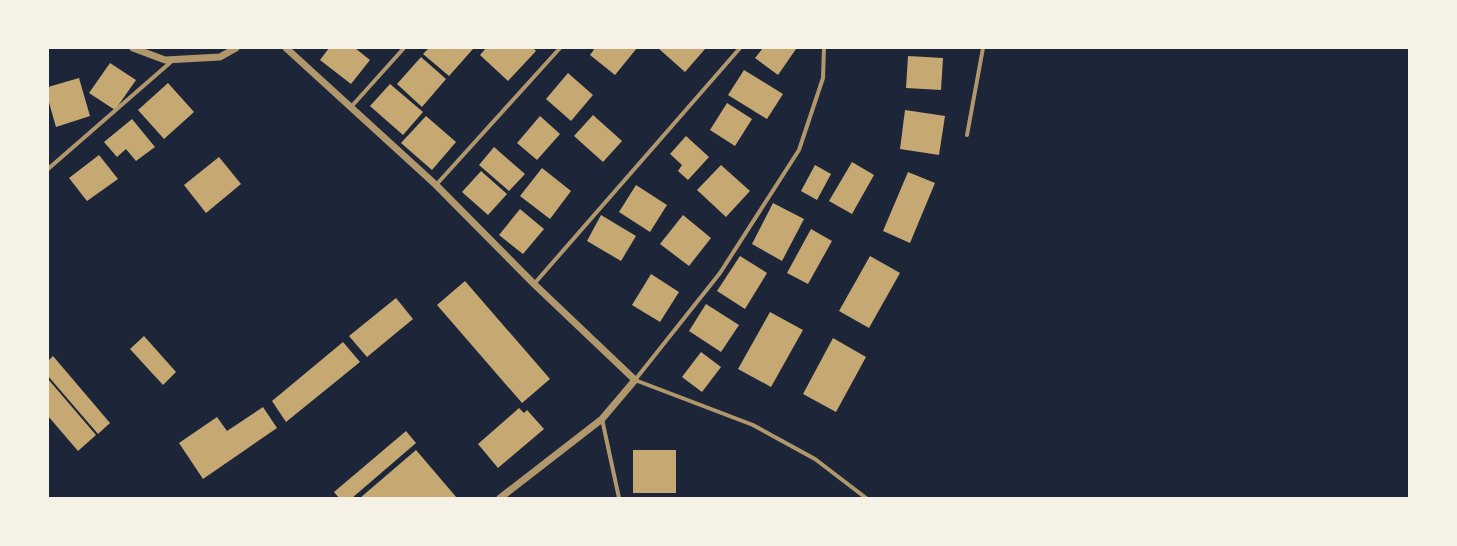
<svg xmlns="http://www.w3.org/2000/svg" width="1457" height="546" viewBox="0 0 1457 546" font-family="Poppins,sans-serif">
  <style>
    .green { fill: #1d2539 }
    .building { fill: #c6a872 }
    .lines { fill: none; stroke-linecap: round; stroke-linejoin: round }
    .minor { stroke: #b1986c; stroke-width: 4 }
    .tertiary { stroke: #b1986c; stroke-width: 7 }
  </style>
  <rect width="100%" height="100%" fill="#14213d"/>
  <rect class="green" x="48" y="48" width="1361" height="450"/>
  <g class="building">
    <polygon points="329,48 355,48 370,60 351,84 320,60"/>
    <polygon points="429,48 473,48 473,49 449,76 423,54"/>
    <polygon points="486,48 533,48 536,51 508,81 480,55"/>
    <polygon points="595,48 637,48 615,75 590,55"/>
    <polygon points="658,48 703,48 705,49 685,72"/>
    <polygon points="763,48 795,48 796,49 778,75 755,58"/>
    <polygon points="908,56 943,58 941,90 906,88"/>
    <polygon points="421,57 446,79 422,107 397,84"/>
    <polygon points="110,63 136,80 115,110 89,93"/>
    <polygon points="744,70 783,94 767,119 728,95"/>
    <polygon points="568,73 593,95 571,121 546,99"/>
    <polygon points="79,78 90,116 56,127 48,99 48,87"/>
    <polygon points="168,83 194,112 164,139 138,110"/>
    <polygon points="390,84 423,112 403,135 370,106"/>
    <polygon points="727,103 752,119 735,146 710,130"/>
    <polygon points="905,110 945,116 939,155 900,149"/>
    <polygon points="593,115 622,141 603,162 574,136"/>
    <polygon points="426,116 456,142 432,170 401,143"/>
    <polygon points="540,116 560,134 537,160 517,143"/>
    <polygon points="132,119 155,147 136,161 126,149 117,157 104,142"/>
    <polygon points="686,136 709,157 688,180 678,171 682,165 670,154"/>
    <polygon points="494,147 525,174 509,191 479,165"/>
    <polygon points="99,155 118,179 87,201 69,178"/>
    <polygon points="219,157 241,184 206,213 184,185"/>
    <polygon points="852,162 874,175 852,214 829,201"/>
    <polygon points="721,165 750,191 726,217 697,190"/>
    <polygon points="815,165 831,174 817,200 801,191"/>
    <polygon points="542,168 571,191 550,219 520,196"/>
    <polygon points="481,171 507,194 488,215 462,192"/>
    <polygon points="908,172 935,183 910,243 883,231"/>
    <polygon points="636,185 667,205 650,232 619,212"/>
    <polygon points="773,203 804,219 782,261 752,244"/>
    <polygon points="520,209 544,229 523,254 499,235"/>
    <polygon points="601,215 636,236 621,261 587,241"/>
    <polygon points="683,215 711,238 689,266 660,244"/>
    <polygon points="811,229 832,241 808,284 787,273"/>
    <polygon points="740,256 767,273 745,309 717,291"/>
    <polygon points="870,256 900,273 869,328 839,311"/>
    <polygon points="651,274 679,292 660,322 632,305"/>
    <polygon points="465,281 550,379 522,403 437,305"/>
    <polygon points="396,298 413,319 367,357 349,336"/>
    <polygon points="706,304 739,325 721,352 689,331"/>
    <polygon points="770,312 803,330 771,387 738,369"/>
    <polygon points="144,336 176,372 163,385 130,349"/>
    <polygon points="833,338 866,357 836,412 803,394"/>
    <polygon points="343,342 360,362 286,422 272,401"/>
    <polygon points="701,352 721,367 702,392 682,377"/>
    <polygon points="53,356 110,423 98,434 48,376 48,361"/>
    <polygon points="48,379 96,435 78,451 48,416"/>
    <polygon points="263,407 277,428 203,479 179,443 217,417 227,431"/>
    <polygon points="519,408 524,413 527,410 544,429 498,468 478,444"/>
    <polygon points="406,431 416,443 352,498 339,498 334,492"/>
    <polygon points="416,450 457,498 360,498"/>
    <rect x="633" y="450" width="43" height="43"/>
  </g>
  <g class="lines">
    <g class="minor">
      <polyline points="824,48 823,78 799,150 720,273 635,380 753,425 815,459 866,498"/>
      <polyline points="351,107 404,48"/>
      <polyline points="967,135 983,48"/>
      <polyline points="48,169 172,61"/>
      <polyline points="436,185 560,48"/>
      <polyline points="534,284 740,48"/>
      <polyline points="602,419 619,498"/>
    </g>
    <g class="tertiary">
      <polyline points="133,48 165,60 220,57 236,48"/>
      <polyline points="286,48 436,185 534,284 635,380 602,419 500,498"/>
    </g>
  </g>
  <rect width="1457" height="546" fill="none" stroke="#f6f1e7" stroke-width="98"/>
</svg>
